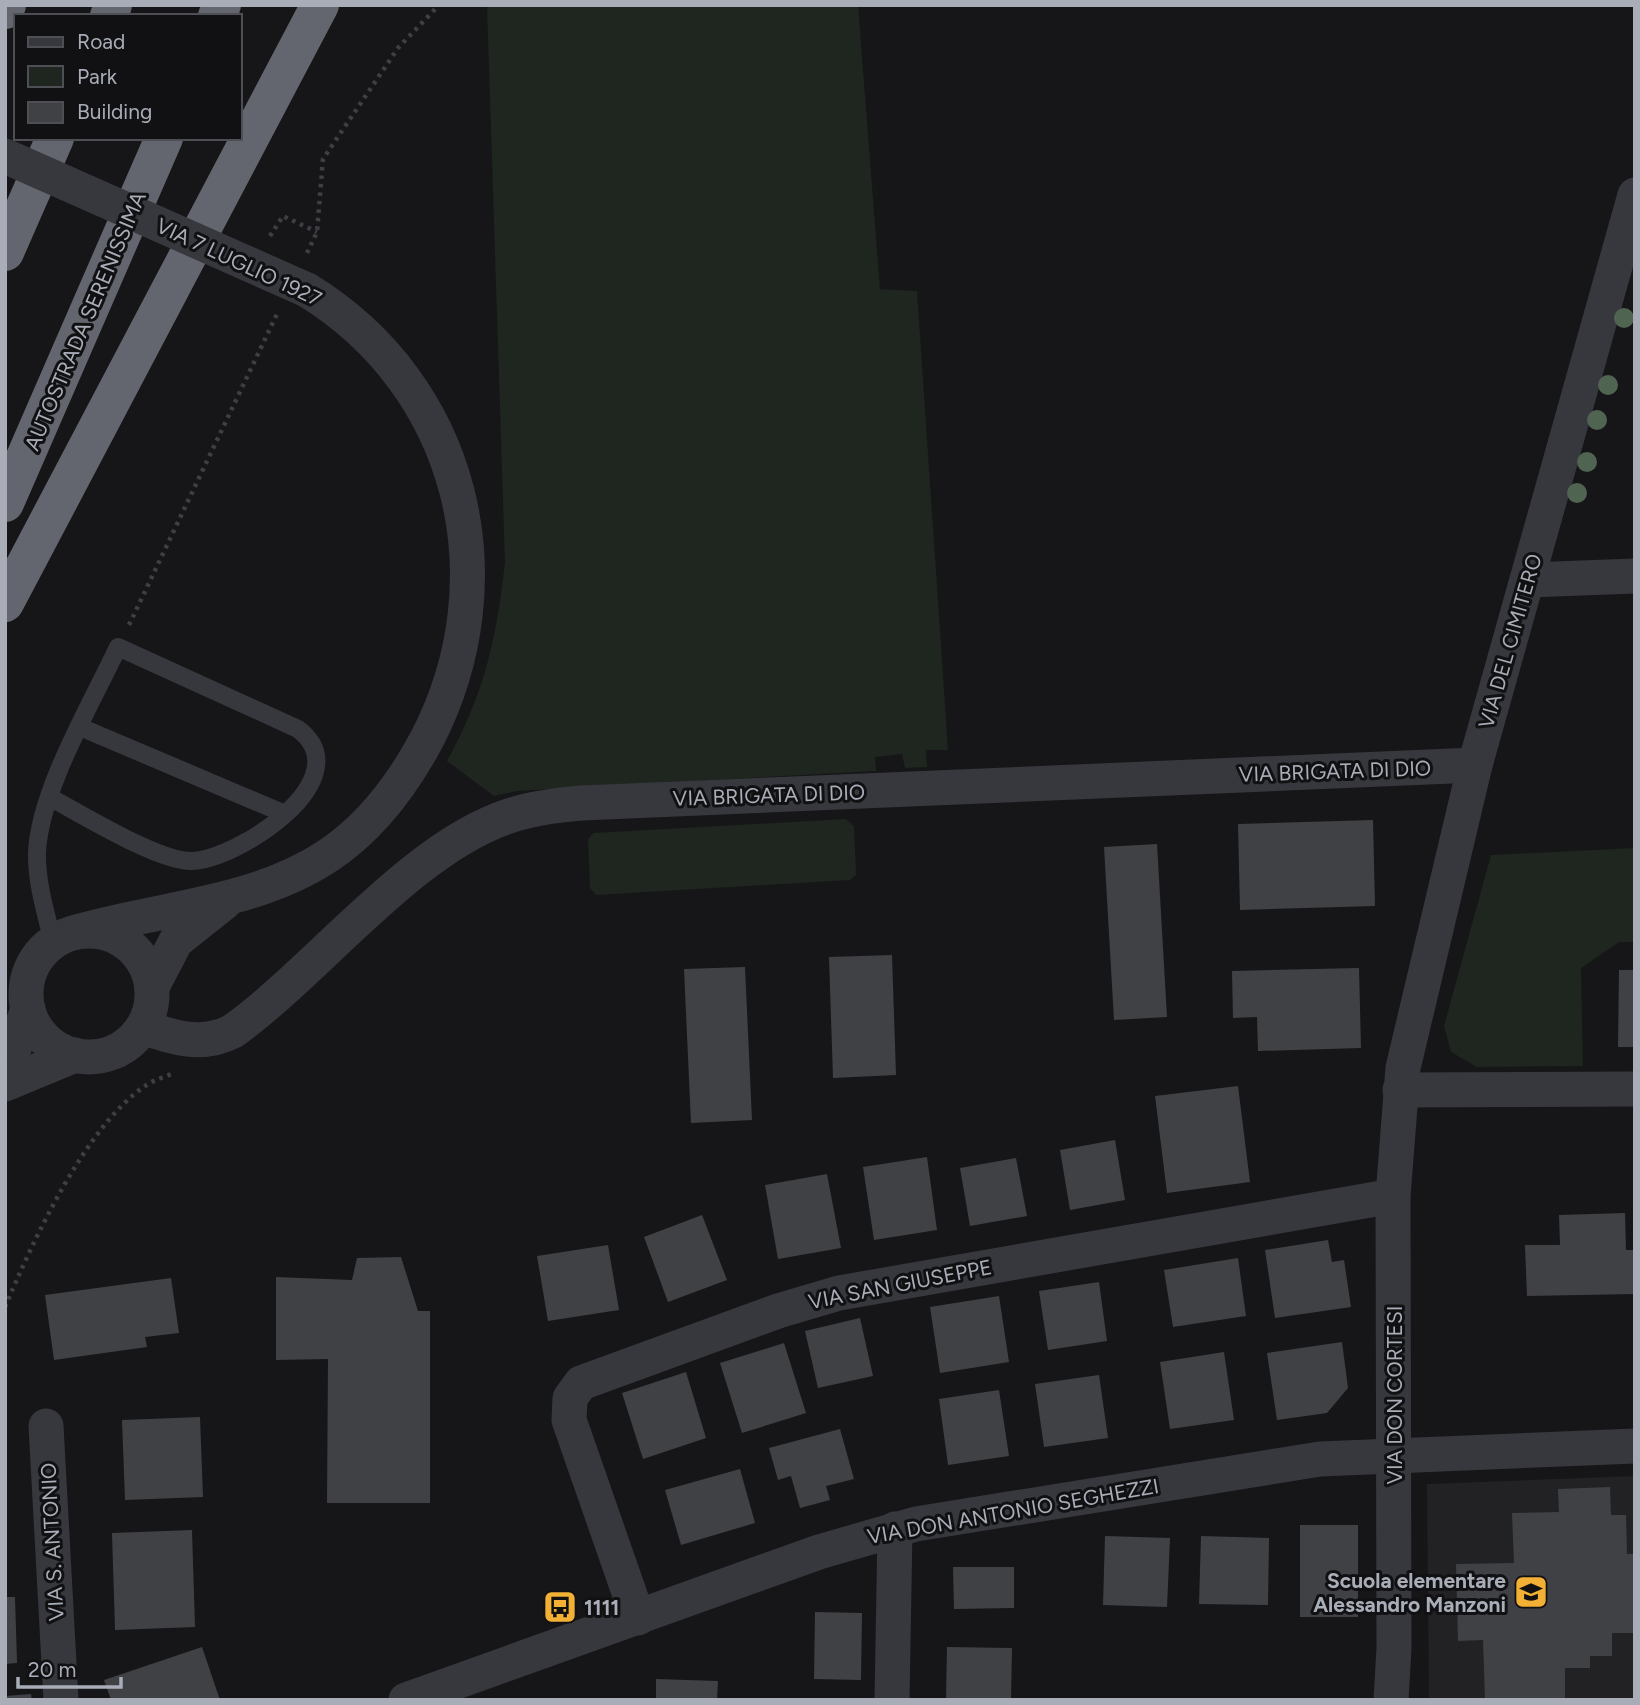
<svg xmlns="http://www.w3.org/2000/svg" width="1640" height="1705" viewBox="0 0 1640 1705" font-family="Figtree,sans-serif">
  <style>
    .built { fill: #222225 }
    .green { fill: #1e261f }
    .building { fill: #404145 }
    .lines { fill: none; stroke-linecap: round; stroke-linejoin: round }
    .path { stroke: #3d3f44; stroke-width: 4.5; stroke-dasharray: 3.5 5; stroke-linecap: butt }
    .service { stroke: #37383d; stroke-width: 18 }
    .minor { stroke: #37383d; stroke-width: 35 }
    .motorway { stroke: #63666e; stroke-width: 38 }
    .minor-bridge { stroke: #37383d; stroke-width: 35 }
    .tree { fill: #506452 }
    .labels { text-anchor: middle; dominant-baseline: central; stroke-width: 6; stroke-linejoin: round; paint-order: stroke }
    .street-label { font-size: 21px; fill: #a8adb8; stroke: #111113 }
    .poi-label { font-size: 21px; font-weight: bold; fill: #a8adb8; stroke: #111113; text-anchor: end }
  </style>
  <rect width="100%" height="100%" fill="#161618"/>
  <polygon class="built" points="1635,1476 1635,1700 1429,1700 1427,1484"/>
  <g class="green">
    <path d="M487,5H858L880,289L917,291L948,750H926L927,767L905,768L902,754L875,757L876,771L517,791L494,796L447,761C484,695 497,637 505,562Z"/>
    <polygon points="846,819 854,826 856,875 850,880 596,895 590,888 588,839 594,833"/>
    <polygon points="1635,848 1635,942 1619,942 1581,968 1583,1066 1477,1067 1451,1052 1444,1026 1491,855"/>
  </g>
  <g class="building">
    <polygon points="1373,820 1375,906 1240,910 1238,824"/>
    <polygon points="1157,844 1167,1017 1114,1020 1104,847"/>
    <polygon points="892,955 896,1075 833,1078 829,957"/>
    <polygon points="745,967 752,1120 691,1123 684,969"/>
    <polygon points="1359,968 1361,1048 1258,1051 1257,1017 1233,1018 1232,971"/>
    <polygon points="1619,970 1635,970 1635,1047 1618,1047"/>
    <polygon points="1238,1086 1250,1182 1167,1193 1155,1096"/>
    <polygon points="1115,1140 1125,1200 1070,1210 1060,1150"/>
    <polygon points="927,1157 937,1230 874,1240 863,1167"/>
    <polygon points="1016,1158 1027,1216 970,1226 960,1168"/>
    <polygon points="827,1174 841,1248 778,1259 765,1185"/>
    <polygon points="1625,1213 1626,1250 1635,1250 1635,1294 1527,1296 1525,1245 1560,1245 1559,1215"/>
    <polygon points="702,1215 727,1280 668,1302 644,1237"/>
    <polygon points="1328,1240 1332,1262 1344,1260 1351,1307 1275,1318 1265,1250"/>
    <polygon points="608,1245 619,1310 548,1321 537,1256"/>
    <polygon points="401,1257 418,1311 430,1311 430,1503 327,1503 328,1359 276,1360 276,1277 352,1280 357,1258"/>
    <polygon points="1238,1258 1246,1316 1173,1327 1164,1270"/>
    <polygon points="171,1278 179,1333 145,1337 147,1347 54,1360 45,1295"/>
    <polygon points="1099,1282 1107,1341 1048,1350 1039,1291"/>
    <polygon points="999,1296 1009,1362 940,1373 930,1307"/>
    <polygon points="860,1318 873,1376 818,1388 805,1331"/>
    <polygon points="1342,1342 1348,1388 1327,1413 1277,1420 1267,1353"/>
    <polygon points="784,1343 806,1413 742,1433 720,1363"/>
    <polygon points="1224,1352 1234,1420 1170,1429 1160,1362"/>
    <polygon points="686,1372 706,1438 643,1459 622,1393"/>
    <polygon points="1099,1375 1108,1438 1044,1447 1035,1384"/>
    <polygon points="999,1390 1009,1456 948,1465 939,1399"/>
    <polygon points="200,1417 203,1497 125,1500 122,1420"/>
    <polygon points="840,1429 854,1479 826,1486 830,1500 800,1508 791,1476 778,1480 769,1448"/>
    <polygon points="740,1469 755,1523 681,1545 665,1490"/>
    <polygon points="1610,1487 1611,1515 1626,1515 1627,1554 1635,1554 1635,1633 1612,1633 1612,1656 1590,1656 1590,1668 1565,1668 1565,1700 1485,1700 1483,1640 1458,1641 1456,1564 1514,1563 1512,1513 1559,1512 1558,1489"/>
    <rect x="1300" y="1525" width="58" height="92"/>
    <polygon points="192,1530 195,1627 115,1630 112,1533"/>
    <polygon points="1105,1536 1170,1538 1167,1607 1103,1605"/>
    <polygon points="1201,1536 1269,1538 1268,1605 1199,1604"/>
    <polygon points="953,1567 1014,1567 1014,1608 954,1609"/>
    <polygon points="5,1597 15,1597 17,1663 5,1664"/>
    <polygon points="815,1612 862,1613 861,1680 814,1679"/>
    <polygon points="202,1647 220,1700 111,1700 104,1680"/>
    <polygon points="947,1647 1012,1648 1011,1700 946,1700"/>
    <polygon points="656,1679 718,1681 717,1700 656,1700"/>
    <polygon points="31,1694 32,1700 5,1700 5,1696"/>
  </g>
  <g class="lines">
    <g class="path">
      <polyline points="270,236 283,216 317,232"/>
      <polyline points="307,253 317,232 323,159 398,48 439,5"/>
      <polyline points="129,625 277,314"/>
      <path d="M5,1307C33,1241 85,1127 145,1086C153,1080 165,1077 174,1073"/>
    </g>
    <g class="service">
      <polyline points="80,727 285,814"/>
      <path d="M49,797C82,814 157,861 191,861C238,860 363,778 298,729L118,647C91,705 40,790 37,852C36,881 46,914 53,942"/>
    </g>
    <g class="minor">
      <polyline points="1528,580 1635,576"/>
      <circle cx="89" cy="994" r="63"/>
      <path d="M73,933C157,908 255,905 329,855C372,826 403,784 427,739C510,578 463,386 307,290"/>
      <polyline points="152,987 176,941 225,902"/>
      <path d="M143,1027C173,1038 203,1047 233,1031C318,970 411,848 509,816C532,808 557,805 582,803L1475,765"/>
      <polyline points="5,1074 28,1009"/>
      <polyline points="5,1084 75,1055"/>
      <polyline points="1400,1090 1635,1089"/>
      <polyline points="46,1426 61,1700"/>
      <polyline points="638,1618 569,1420 570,1398 581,1383 778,1311 839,1293 1393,1196"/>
      <polyline points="406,1700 819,1552 916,1524 1320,1459 1635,1446"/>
      <polyline points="892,1700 895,1529"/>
      <polyline points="1391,1700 1394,1648 1393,1196 1403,1068 1475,765 1635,195"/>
    </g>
    <g class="motorway">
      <polyline points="5,10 7,5"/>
      <polyline points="109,16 113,5"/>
      <polyline points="217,16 222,5"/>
      <polyline points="5,252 55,138"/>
      <polyline points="5,503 164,138"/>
      <polyline points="5,603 320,5"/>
    </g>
    <polyline class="minor-bridge" points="5,156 307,290"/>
  </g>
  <g class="tree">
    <circle cx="1624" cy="318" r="10"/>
    <circle cx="1608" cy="385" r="10"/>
    <circle cx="1597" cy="420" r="10"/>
    <circle cx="1587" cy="462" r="10"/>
    <circle cx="1577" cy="493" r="10"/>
  </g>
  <defs>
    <symbol id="school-square" viewBox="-11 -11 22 22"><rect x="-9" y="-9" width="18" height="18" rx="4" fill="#f2b134" stroke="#111113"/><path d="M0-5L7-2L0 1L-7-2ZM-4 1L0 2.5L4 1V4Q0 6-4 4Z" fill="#111"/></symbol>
    <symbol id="bus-square" viewBox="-11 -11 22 22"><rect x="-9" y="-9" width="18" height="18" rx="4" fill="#f2b134" stroke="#111113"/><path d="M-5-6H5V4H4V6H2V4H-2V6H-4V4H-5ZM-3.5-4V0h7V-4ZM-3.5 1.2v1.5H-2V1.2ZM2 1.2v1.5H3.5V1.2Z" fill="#111"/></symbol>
  </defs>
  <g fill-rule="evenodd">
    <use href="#school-square" x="1512" y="1573" width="38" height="38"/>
    <use href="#bus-square" x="541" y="1588" width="38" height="38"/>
  </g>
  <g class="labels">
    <g class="street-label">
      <text transform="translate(239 262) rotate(25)">VIA 7 LUGLIO 1927</text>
      <text transform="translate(85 321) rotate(-67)">AUTOSTRADA SERENISSIMA</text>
      <text transform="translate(1510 641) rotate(-74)">VIA DEL CIMITERO</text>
      <text transform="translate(1335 771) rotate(-2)">VIA BRIGATA DI DIO</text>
      <text transform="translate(769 795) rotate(-2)">VIA BRIGATA DI DIO</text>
      <text transform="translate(900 1284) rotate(-11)">VIA SAN GIUSEPPE</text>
      <text transform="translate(1394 1395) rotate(-90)">VIA DON CORTESI</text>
      <text transform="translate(1013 1511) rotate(-10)">VIA DON ANTONIO SEGHEZZI</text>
      <text transform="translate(52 1542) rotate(-93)">VIA S. ANTONIO</text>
    </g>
    <g class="poi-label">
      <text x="1506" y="1580">Scuola elementare<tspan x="1506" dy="24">Alessandro Manzoni</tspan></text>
      <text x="584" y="1607" text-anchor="start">1111</text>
    </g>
  </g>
  <rect width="1640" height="1705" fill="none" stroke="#a8adb8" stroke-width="14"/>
  <rect x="14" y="14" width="228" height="126" fill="#111113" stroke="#4d4f55" stroke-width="2"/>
  <rect x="28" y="37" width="35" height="10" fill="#37383d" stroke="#4d4f55" stroke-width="2"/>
  <text x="77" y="49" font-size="21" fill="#a8adb8">Road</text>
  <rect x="28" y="66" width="35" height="21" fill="#1e261f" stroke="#4d4f55" stroke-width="2"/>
  <text x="77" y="84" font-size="21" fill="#a8adb8">Park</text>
  <rect x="28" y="102" width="35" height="21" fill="#404145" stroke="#4d4f55" stroke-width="2"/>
  <text x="77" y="119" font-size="21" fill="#a8adb8">Building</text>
  <path d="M18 1677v10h103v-10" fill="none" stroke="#a8adb8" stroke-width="3.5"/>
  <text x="28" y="1677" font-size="21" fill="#a8adb8" stroke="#111113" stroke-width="5" paint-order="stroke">20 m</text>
</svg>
